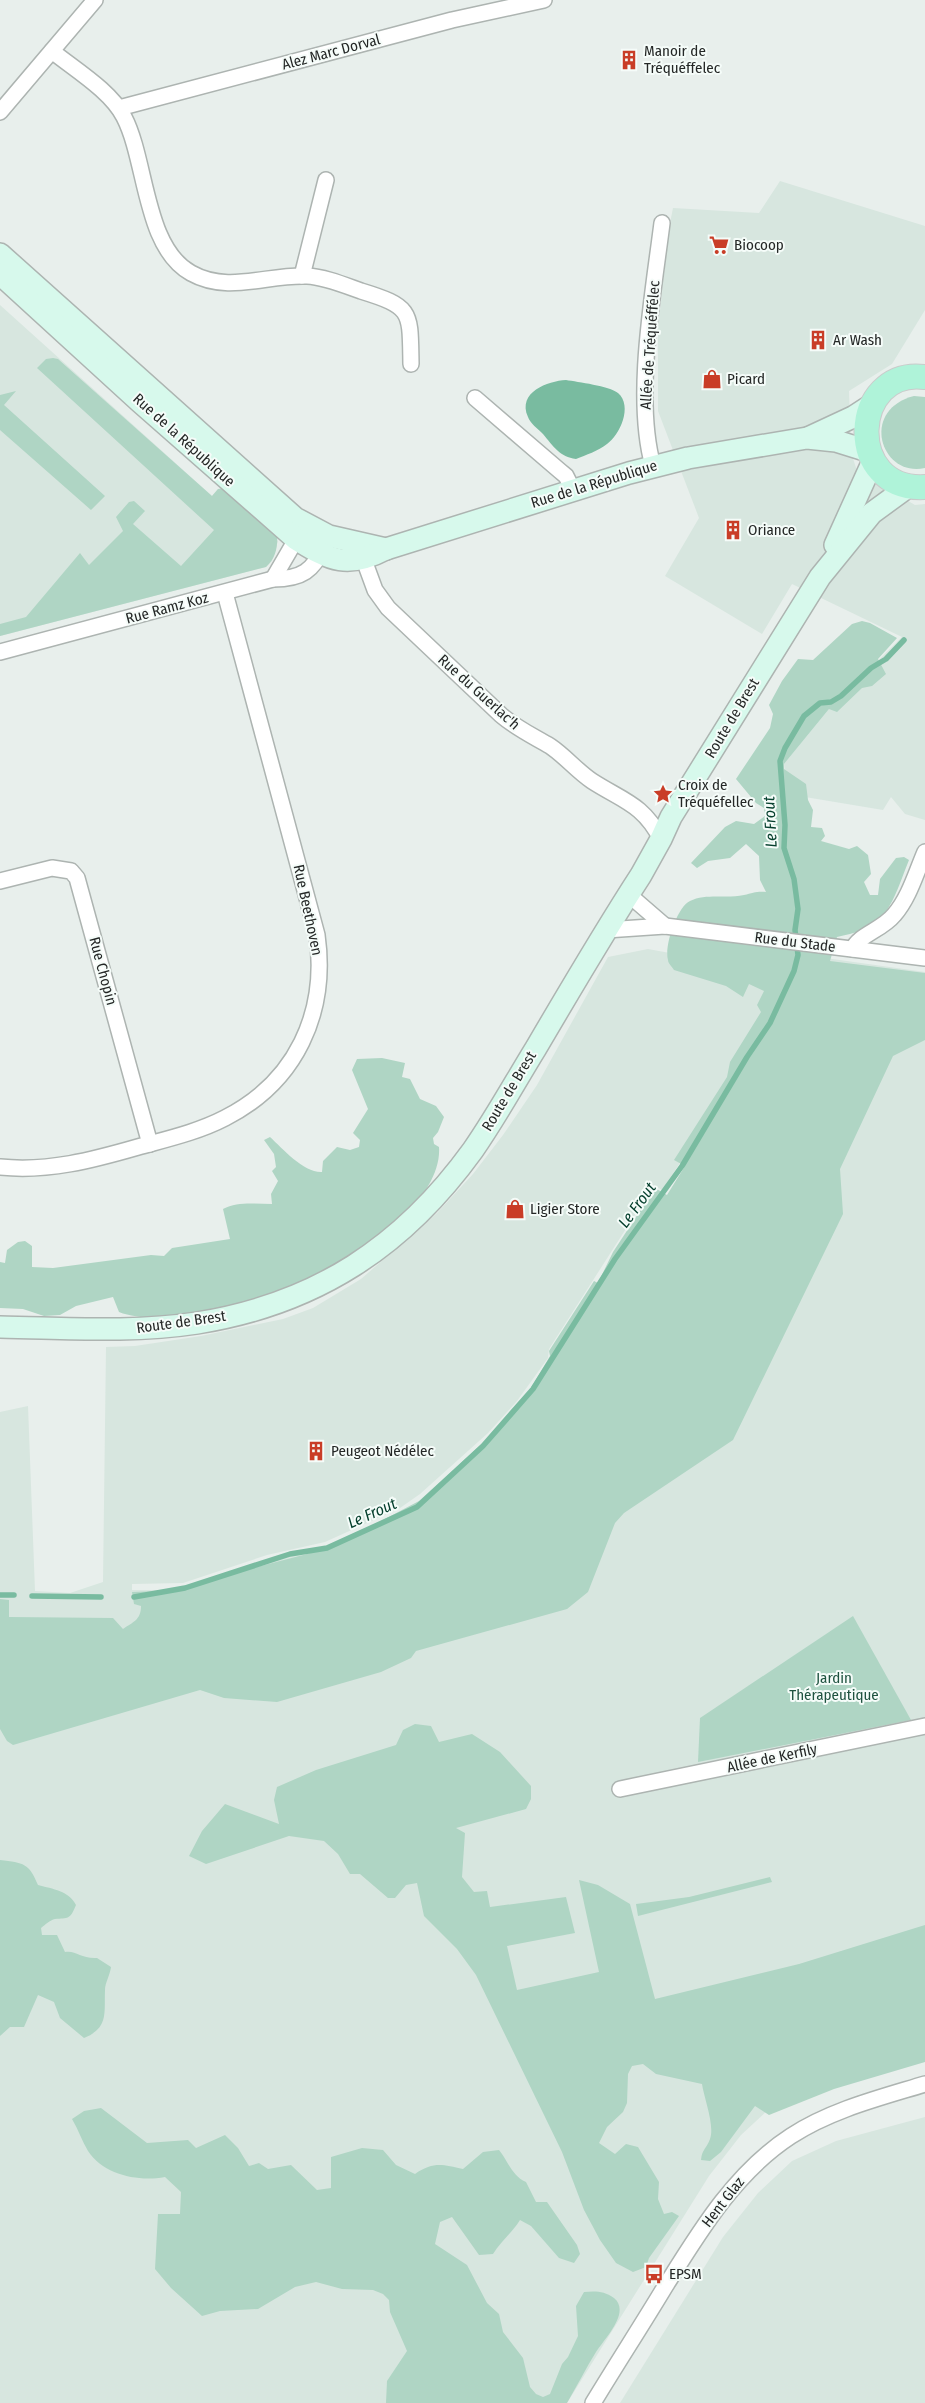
<svg xmlns="http://www.w3.org/2000/svg" width="925" height="2403" viewBox="0 0 925 2403" font-family="'Fira Sans Condensed',sans-serif">
  <style>
    .built { fill: #d7e6df }
    .green { fill: #afd5c4 }
    .water { fill: #79bba0 }
    .lines { fill: none; stroke-linecap: round; stroke-linejoin: round }
    .stream { stroke: #79bba0; stroke-width: 5.5 }
    .street-casing { stroke: #adb4b1; stroke-width: 18 }
    .secondary-casing { stroke: #adb4b1; stroke-width: 24 }
    .primary-casing { stroke: #cacbcb; stroke-width: 26 }
    .street { stroke: #fff; stroke-width: 15 }
    .secondary { stroke: #d7f9ec; stroke-width: 21 }
    .primary { stroke: #aff3d9; stroke-width: 24 }
    .labels { text-anchor: middle; dominant-baseline: central; stroke-width: 4; stroke-linejoin: round; paint-order: stroke }
    .poi-label { font-size: 15px; fill: #242726; stroke: #f5fcf9; text-anchor: start }
    .street-label { font-size: 15px; fill: #242726; stroke: #f5fcf9 }
    .park-label { font-size: 15px; fill: #1e523f; stroke: #f5fcf9 }
    .water-label { font-size: 16px; font-style: italic; fill: #06402e; stroke: #f5fcf9 }
  </style>
  <rect width="100%" height="100%" fill="#e8efec"/>
  <g class="built">
    <polygon points="780,181 925,226 925,310 892,364 849,391 851,452 857,471 915,505 925,504 925,820 905,814 891,797 883,810 787,794 784,764 829,709 902,637 792,584 762,634 665,576 699,518 658,411 658,328 670,223 673,208 759,213"/>
    <polygon points="0,305 212,496 218,489 278,541 272,561 266,567 0,636"/>
    <polygon points="648,949 752,968 785,982 770,1012 678,1166 662,1190 654,1185 549,1349 548,1358 517,1401 488,1433 420,1494 400,1508 325,1542 267,1555 183,1583 132,1584 132,1590 185,1590 233,1577 265,1561 304,1552 324,1551 416,1517 498,1437 678,1181 804,955 925,972 925,2054 769,2109 741,2135 709,2176 567,2403 0,2403 0,1412 28,1406 35,1591 70,1593 103,1582 106,1347 135,1346 201,1336 283,1319 313,1308 361,1279 437,1213 473,1174 503,1135 537,1085 608,957"/>
    <polygon points="925,2117 925,2403 620,2403 723,2237 758,2193 792,2161 836,2141"/>
  </g>
  <g class="green">
    <path d="M53,358L58,359L212,496L218,489L224,488L277,533C278,547 276,558 266,567L0,636V624L26,617L80,553L89,565L123,531L116,517L129,502L134,501L145,511L133,524L181,566L214,530L37,368L46,359Z"/>
    <polygon points="16,391 4,405 105,496 91,510 0,430 0,395"/>
    <path d="M914,396L925,397V468C881,478 859,410 914,396Z"/>
    <path d="M862,621L870,623L897,638L878,659L886,674L872,686L862,688L837,712L829,709L784,764V769L806,784L808,800L813,810L811,827L822,828L825,836L821,841L849,849L857,846L868,855L871,874L864,882L870,895H878L880,879L896,858L904,857L909,860C899,884 890,921 863,930C855,933 845,935 837,937L830,961L925,973V1040L893,1056L840,1169L843,1214L733,1440L624,1513L615,1523L588,1592L567,1609L416,1651L411,1658L381,1672L277,1702L224,1698L200,1690L13,1745L7,1741L0,1729V1599L9,1600V1617L113,1618L123,1629C133,1622 141,1620 141,1606L134,1604L132,1592L185,1590L237,1572L307,1554L349,1538L419,1501L487,1439L508,1416L528,1393L550,1356L549,1351L594,1281L598,1283L613,1252L655,1188L667,1195L685,1166L674,1160L727,1077L730,1062L761,1012L757,1005L764,991L749,984L743,997L726,986L674,970C672,967 668,963 668,960C664,946 677,907 690,901C706,893 727,899 744,895C753,893 757,891 766,892L760,880L759,856L746,844L730,858L708,861L697,868L691,863L725,827L736,821L754,824L765,816L764,808L756,803L736,779L770,728L773,714L769,705L782,681L798,659L813,660L852,624Z"/>
    <path d="M382,1058L405,1063L402,1077L410,1079L420,1099L436,1106L444,1117L438,1132L433,1138L434,1144L439,1147C443,1202 352,1265 307,1282C261,1301 165,1330 119,1312L113,1297L76,1306L60,1315L44,1316L23,1309L0,1308V1262L5,1263L7,1250L18,1242L25,1241L32,1246V1267L53,1268L151,1255L164,1256L172,1248L230,1239L223,1209C238,1201 256,1204 272,1204L271,1194L278,1181L272,1171L276,1167L274,1154L264,1140L270,1137C283,1149 304,1173 322,1172L323,1161L337,1147L350,1150L359,1147L360,1140L353,1133L368,1109L352,1070L357,1059Z"/>
    <polygon points="853,1616 911,1720 698,1762 700,1718"/>
    <path d="M415,1724L431,1726L439,1742L472,1734L500,1752L531,1786V1799L526,1809L456,1828L465,1833L462,1877L474,1892L487,1891L490,1907L566,1897L575,1933L507,1946L517,1990L599,1972L579,1880L598,1885L630,1904L655,1999L799,1964L925,1925V2062L834,2089L769,2115L755,2106L721,2152L710,2161L701,2160C702,2149 707,2148 710,2139C715,2126 704,2098 702,2084L656,2074L643,2064L632,2066L628,2074L627,2103L623,2112L607,2127L599,2143L615,2154L626,2144L638,2147L659,2182L658,2199L664,2214L672,2212L679,2216L649,2258L646,2267L633,2272L616,2263L600,2240L584,2210L562,2152L476,1975L457,1949L424,1916L417,1883L406,1885L395,1898H388L360,1874H350L338,1854L324,1841L289,1836L206,1864L189,1856L202,1831L225,1804L279,1824L274,1800L277,1787L316,1770L396,1745L403,1730Z"/>
    <path d="M0,1860C24,1863 29,1863 38,1885C53,1889 69,1891 76,1905C70,1920 68,1918 55,1919C50,1920 45,1925 41,1928L42,1935H57L65,1952C76,1950 81,1959 97,1958L111,1967C110,1975 105,1983 105,1990C104,2013 109,2028 84,2038L60,2018L54,2002L38,1995L24,2027H10L0,2036Z"/>
    <polygon points="770,1877 772,1882 638,1916 636,1904 689,1897"/>
    <path d="M101,2108L147,2143L188,2140L196,2148L225,2135L238,2148L249,2166L259,2163L268,2169L291,2165L317,2190L331,2188V2157L362,2148L383,2150L396,2165L415,2174C434,2161 443,2165 463,2169L483,2152L499,2150C508,2161 512,2176 526,2182L536,2202H547L577,2245L580,2254L574,2263L559,2258L531,2226L520,2220C512,2233 501,2241 493,2254L479,2255L452,2217L440,2222L435,2244L467,2265L487,2303L499,2314L503,2332L523,2358L530,2387L536,2394L543,2397L550,2394L562,2364L568,2357L578,2336L576,2306L584,2292C596,2291 604,2291 614,2298C631,2312 605,2338 596,2352C586,2368 577,2386 567,2403H386L387,2381L407,2351L390,2312L389,2300L383,2294L373,2290L342,2289L316,2282L295,2287L258,2309L220,2311L202,2316L171,2288L155,2269L158,2214H180L181,2192L165,2177C138,2182 104,2175 88,2151C82,2141 78,2129 72,2119L84,2111Z"/>
  </g>
  <path class="water" d="M566,380C578,382 609,386 618,393C633,406 620,435 607,444C598,451 586,455 576,459C560,457 553,446 543,434C538,429 530,423 528,417C517,392 548,381 566,380Z"/>
  <g class="lines">
    <g class="stream">
      <polyline points="0,1595 14,1595"/>
      <polyline points="32,1596 101,1597"/>
      <polyline points="134,1597 185,1588 290,1554 327,1548 417,1507 483,1446 533,1389 615,1259 682,1166 747,1057 770,1023 794,971 798,955 795,930 798,909 794,879 784,848 785,825 780,761 785,748 804,716 820,703 831,702 841,696 871,668 886,659 904,640"/>
    </g>
    <defs>
      <g id="street">
        <path d="M52,51C74,69 111,91 124,117C147,161 144,247 191,273C228,294 268,274 307,276C325,277 344,285 361,291C413,307 410,311 411,364"/>
        <polyline points="119,108 452,20 544,0"/>
        <polyline points="0,112 95,0"/>
        <polyline points="302,276 326,180"/>
        <polyline points="475,398 560,471 566,476 573,490"/>
        <path d="M653,466C634,398 653,295 662,223"/>
        <path d="M364,560L375,590L388,608L501,715C516,728 533,736 550,746C565,756 577,771 592,781C623,801 643,804 661,839"/>
        <polyline points="273,579 301,531"/>
        <path d="M0,652L273,579C302,579 313,571 325,545"/>
        <polyline points="0,881 52,868 71,871 77,878 150,1144"/>
        <polyline points="628,894 665,926"/>
        <polyline points="606,930 665,926 925,958"/>
        <path d="M853,949C858,935 882,930 894,915C909,898 916,873 925,852"/>
        <path d="M0,1167C48,1172 93,1160 138,1147C167,1139 198,1132 225,1118C296,1082 328,1013 317,935L225,593"/>
        <polyline points="620,1789 925,1726"/>
        <path d="M593,2403C616,2365 640,2328 663,2290C698,2234 734,2173 791,2136C831,2110 879,2098 925,2084"/>
      </g>
      <g id="secondary">
        <polyline points="0,254 295,518 329,536 386,549"/>
        <path d="M0,274L140,402L296,539C331,561 348,569 386,549L629,473L688,458L807,438L836,441L868,451"/>
        <polyline points="810,437 853,417 873,404"/>
        <polyline points="835,545 873,461"/>
        <path d="M0,1327C66,1328 132,1333 197,1323C316,1304 403,1247 473,1150C496,1117 515,1082 536,1048C570,990 604,932 641,875L661,839L671,817L820,577L872,513L909,486"/>
      </g>
      <path id="primary" d="M925,377C850,367 844,492 925,487"/>
    </defs>
    <use href="#street" class="street-casing"/>
    <use href="#secondary" class="secondary-casing"/>
    <use href="#primary" class="primary-casing"/>
    <use href="#street" class="street"/>
    <use href="#secondary" class="secondary"/>
    <use href="#primary" class="primary"/>
  </g>
  <defs>
    <symbol id="building-bare" viewBox="-9 -9 18 18"><path d="M-4-6H4V6H1V3H-1V6H-4ZM-2.5-4.3h1.7v1.8h-1.7ZM.8-4.3h1.7v1.8H.8ZM-2.5-1h1.7V.8h-1.7ZM.8-1h1.7V.8H.8Z" fill="#c93d27" stroke="#f5fcf9" stroke-width="2.5" paint-order="stroke"/></symbol>
    <symbol id="supermarket-bare" viewBox="-9 -9 18 18"><path d="M-6-5.5h2.5l.6 2H6L4.5 2H-2.5L-4.4-4H-6ZM-1.5 3.2a1.3 1.3 0 1 0 .1 0ZM3 3.2a1.3 1.3 0 1 0 .1 0Z" fill="#c93d27" stroke="#f5fcf9" stroke-width="2.5" paint-order="stroke"/></symbol>
    <symbol id="shop-bare" viewBox="-9 -9 18 18"><path d="M-5-2.5h2.3a2.7 3.5 0 0 1 5.4 0H5L5.5 6h-11ZM-1.5-2.5h3a1.5 2.3 0 0 0-3 0Z" fill="#c93d27" stroke="#f5fcf9" stroke-width="2.5" paint-order="stroke"/></symbol>
    <symbol id="sight-bare" viewBox="-9 -9 18 18"><path d="M0-6L1.8-2.2L6-1.7L2.9 1.2L3.7 5.4L0 3.3L-3.7 5.4L-2.9 1.2L-6-1.7L-1.8-2.2Z" fill="#c93d27" stroke="#f5fcf9" stroke-width="2.5" paint-order="stroke"/></symbol>
    <symbol id="bus-bare" viewBox="-9 -9 18 18"><path d="M-5-6H5V4H4V6H2V4H-2V6H-4V4H-5ZM-3.5-4V0h7V-4ZM-3.5 1.2v1.5H-2V1.2ZM2 1.2v1.5H3.5V1.2Z" fill="#c93d27" stroke="#f5fcf9" stroke-width="2.5" paint-order="stroke"/></symbol>
  </defs>
  <g fill-rule="evenodd">
    <use href="#building-bare" x="615" y="46" width="28" height="28"/>
    <use href="#supermarket-bare" x="705" y="231" width="28" height="28"/>
    <use href="#building-bare" x="804" y="326" width="28" height="28"/>
    <use href="#shop-bare" x="698" y="365" width="28" height="28"/>
    <use href="#building-bare" x="719" y="516" width="28" height="28"/>
    <use href="#sight-bare" x="649" y="780" width="28" height="28"/>
    <use href="#shop-bare" x="501" y="1195" width="28" height="28"/>
    <use href="#building-bare" x="302" y="1437" width="28" height="28"/>
    <use href="#bus-bare" x="640" y="2260" width="28" height="28"/>
  </g>
  <g class="labels">
    <g class="poi-label">
      <text x="644" y="51">Manoir de<tspan x="644" dy="17">Tréquéffelec</tspan></text>
      <text x="734" y="245">Biocoop</text>
      <text x="833" y="340">Ar Wash</text>
      <text x="727" y="379">Picard</text>
      <text x="748" y="530">Oriance</text>
      <text x="678" y="785">Croix de<tspan x="678" dy="17">Tréquéfellec</tspan></text>
      <text x="530" y="1209">Ligier Store</text>
      <text x="331" y="1451">Peugeot Nédélec</text>
      <text x="669" y="2274">EPSM</text>
    </g>
    <g class="street-label">
      <text transform="translate(331 52) rotate(-15)">Alez Marc Dorval</text>
      <text transform="translate(650 345) rotate(-86)">Allée de Tréquéffélec</text>
      <text transform="translate(184 440) rotate(42)">Rue de la République</text>
      <text transform="translate(594 484) rotate(-17)">Rue de la République</text>
      <text transform="translate(167 608) rotate(-15)">Rue Ramz Koz</text>
      <text transform="translate(479 692) rotate(42)">Rue du Guerlac'h</text>
      <text transform="translate(732 718) rotate(-59)">Route de Brest</text>
      <text transform="translate(308 910) rotate(78)">Rue Beethoven</text>
      <text transform="translate(795 942) rotate(7)">Rue du Stade</text>
      <text transform="translate(103 971) rotate(75)">Rue Chopin</text>
      <text transform="translate(509 1091) rotate(-59)">Route de Brest</text>
      <text transform="translate(181 1322) rotate(-8)">Route de Brest</text>
      <text transform="translate(772 1758) rotate(-12)">Allée de Kerfily</text>
      <text transform="translate(723 2202) rotate(-52)">Hent Glaz</text>
    </g>
    <g class="park-label">
      <text x="834" y="1678">Jardin<tspan x="834" dy="17">Thérapeutique</tspan></text>
    </g>
    <g class="water-label">
      <text transform="translate(770 822) rotate(-93)">Le Frout</text>
      <text transform="translate(637 1205) rotate(-54)">Le Frout</text>
      <text transform="translate(372 1513) rotate(-24)">Le Frout</text>
    </g>
  </g>
</svg>
